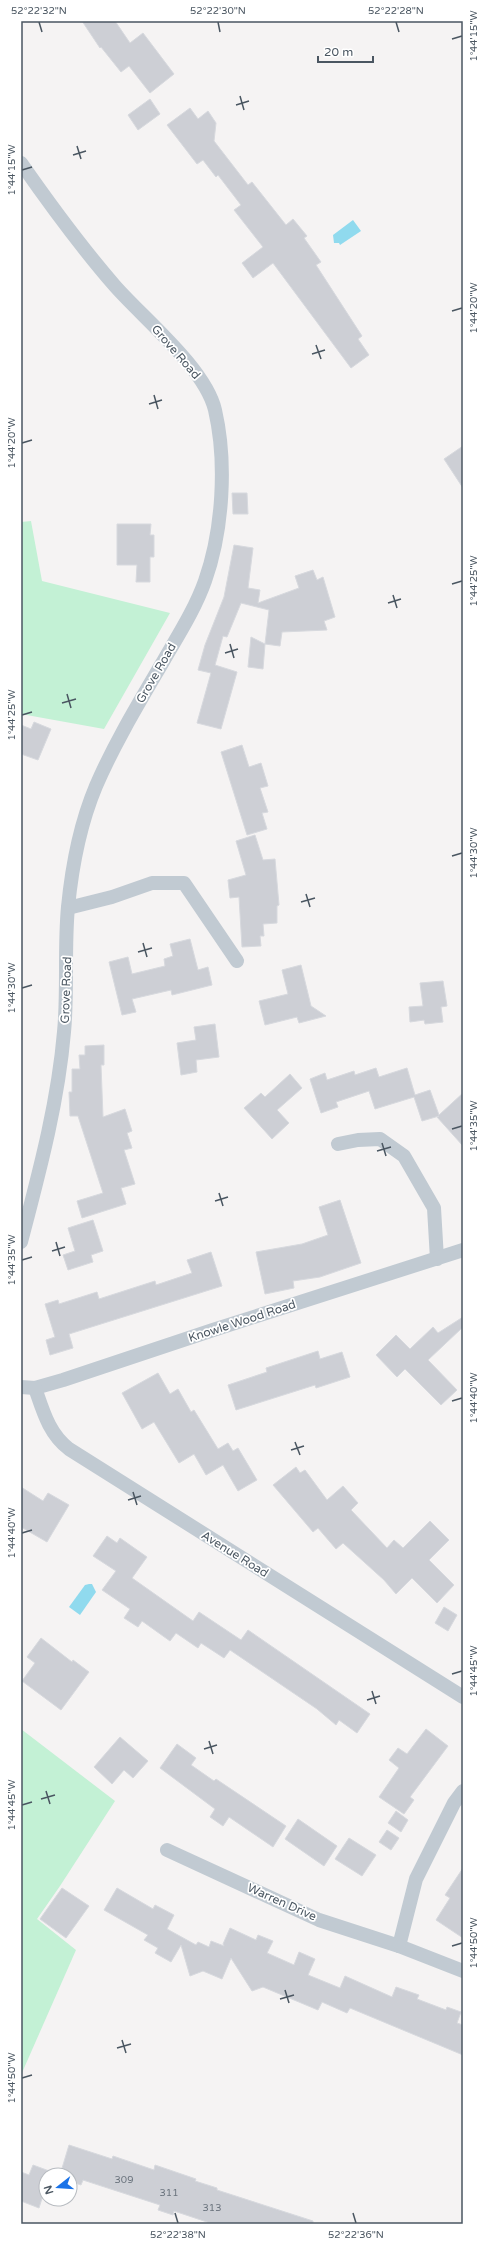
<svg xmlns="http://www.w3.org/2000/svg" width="484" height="2245" viewBox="0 0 484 2245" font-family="'Varela Round',sans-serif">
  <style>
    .green { fill: #c3f1d5 }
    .water { fill: #90daee }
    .building { fill: #cdcfd5; stroke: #d7d9de }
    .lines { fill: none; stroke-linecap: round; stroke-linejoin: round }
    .minor { stroke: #c1cad2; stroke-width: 14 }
    .ticks { fill: none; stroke: #4a5661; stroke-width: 1.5 }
    .labels { text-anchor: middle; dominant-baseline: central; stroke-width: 3.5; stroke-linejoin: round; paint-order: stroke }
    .number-label { font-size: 10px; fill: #6b747e }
    .street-label { font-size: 12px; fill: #4a5661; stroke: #fff }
    .neatline { fill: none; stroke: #4a5661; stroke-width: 1.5 }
    .ticks-label { font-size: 10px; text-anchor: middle; fill: #4a5661 }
  </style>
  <rect width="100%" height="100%" fill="#f5f3f3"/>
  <g class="green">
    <polygon points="31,521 42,581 170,613 104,729 21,714 21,522"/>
    <polygon points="21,1729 115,1801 60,1886 37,1919 76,1950 21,2075"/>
  </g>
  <g class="water">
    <polygon points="353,220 361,231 340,245 339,243 334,243 333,235"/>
    <polygon points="89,1584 92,1584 96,1592 80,1615 69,1607 85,1585"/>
  </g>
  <g class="building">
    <polygon points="82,21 115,21 130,43 143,33 174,74 150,93 129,66 121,72 101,47 100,48"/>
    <polygon points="150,99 160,114 138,130 128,115"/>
    <polygon points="190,108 198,119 208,111 216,123 214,141 248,185 252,182 286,225 293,219 307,236 304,238 321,262 316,265 362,336 358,339 369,355 351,368 273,263 253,278 242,263 263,247 234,210 241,205 218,175 216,177 203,160 197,164 167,125"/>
    <polygon points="463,446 463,488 444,459"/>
    <polygon points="232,493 247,493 248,514 233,514"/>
    <polygon points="117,524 151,524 150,535 154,535 154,557 150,557 150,582 136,582 137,565 117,565"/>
    <polygon points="234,545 253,548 248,588 260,590 258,603 299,588 295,576 313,570 317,580 323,577 335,617 324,621 327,630 282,632 280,646 265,644 269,610 241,603 227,637 223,636 215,665 237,672 221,729 197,723 211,673 198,670 205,645 224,597"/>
    <polygon points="251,637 265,644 263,669 248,667"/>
    <polygon points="34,722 51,729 38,760 21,754 21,725 31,729"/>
    <polygon points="242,745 249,767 261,763 268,786 260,788 268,812 262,813 267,829 247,835 221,752"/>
    <polygon points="255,835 263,860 275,859 279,905 277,906 277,923 263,924 264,936 260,936 261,946 242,947 239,897 230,898 228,880 246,875 236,841"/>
    <polygon points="190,939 198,970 208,967 212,985 172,995 171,990 132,999 136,1012 122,1015 109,962 128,957 132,974 165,966 164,959 173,956 170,944"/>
    <polygon points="301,965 311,1006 326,1016 299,1023 297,1017 265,1025 259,1001 288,994 282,970"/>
    <polygon points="443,981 447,1006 441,1007 443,1022 425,1024 424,1020 410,1022 409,1007 423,1006 420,983"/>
    <polygon points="215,1024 219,1057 196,1060 197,1072 181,1075 177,1043 196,1040 194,1027"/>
    <polygon points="104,1045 104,1065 101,1065 103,1117 125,1109 132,1131 127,1133 132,1148 124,1150 135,1184 121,1188 126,1204 82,1218 77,1201 103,1193 78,1116 70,1116 69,1092 72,1092 72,1069 80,1069 79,1055 85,1055 85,1046"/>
    <polygon points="376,1068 379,1077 407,1068 415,1095 430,1090 439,1115 463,1093 463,1146 437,1117 439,1116 422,1121 414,1097 375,1109 369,1091 336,1102 338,1107 321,1113 310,1079 325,1073 327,1080 354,1071 355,1075"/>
    <polygon points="290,1074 302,1088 277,1110 289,1123 272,1139 244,1108 261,1093 265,1097"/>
    <polygon points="340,1200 361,1263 320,1277 293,1281 294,1288 265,1294 256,1252 302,1244 328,1235 319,1207"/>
    <polygon points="93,1220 103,1251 91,1255 93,1262 68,1270 63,1255 75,1251 68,1228"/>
    <polygon points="211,1252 222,1286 69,1334 73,1348 50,1355 46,1340 55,1337 45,1304 58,1300 59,1304 97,1292 99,1299 155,1281 156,1285 192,1273 187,1260"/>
    <polygon points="463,1317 463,1327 428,1360 457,1390 441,1405 405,1369 397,1377 376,1355 396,1335 410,1349 433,1327 438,1333"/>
    <polygon points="318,1351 320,1359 342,1352 350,1377 316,1388 315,1385 236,1410 228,1385 267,1372 266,1368"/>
    <polygon points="158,1373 170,1394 178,1389 191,1412 194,1410 218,1449 228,1443 233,1451 238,1448 257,1480 238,1491 223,1465 206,1475 194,1454 179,1463 154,1422 142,1429 122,1393"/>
    <polygon points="296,1467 300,1473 305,1470 327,1500 343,1486 358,1503 351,1510 387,1548 394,1540 403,1548 430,1521 449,1540 429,1560 454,1585 437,1603 412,1578 396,1594 384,1580 343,1543 336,1549 318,1528 313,1532 273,1485"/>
    <polygon points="21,1487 43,1501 48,1493 69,1505 47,1542 21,1527"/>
    <polygon points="107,1536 117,1543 120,1538 147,1557 132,1578 193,1621 199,1612 241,1640 248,1630 370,1714 357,1733 339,1720 336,1725 317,1709 230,1650 224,1658 201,1643 198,1648 176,1633 170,1641 142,1621 138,1627 124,1618 130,1609 102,1590 116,1571 93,1556"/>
    <polygon points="444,1607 457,1615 448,1631 435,1623"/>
    <polygon points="41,1638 72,1662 73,1660 89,1672 61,1710 22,1681 35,1663 27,1657"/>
    <polygon points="426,1729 448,1746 410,1797 414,1800 404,1814 379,1797 399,1768 389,1760 398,1748 407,1754"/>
    <polygon points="120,1737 148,1761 133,1778 124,1770 112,1784 94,1767"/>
    <polygon points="177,1744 196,1758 191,1765 214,1781 216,1779 286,1826 273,1847 229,1817 223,1826 210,1817 215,1809 160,1768"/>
    <polygon points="396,1811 408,1820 401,1832 388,1823"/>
    <polygon points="298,1819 337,1846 324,1866 285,1839"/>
    <polygon points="387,1830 399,1838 391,1850 379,1842"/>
    <polygon points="349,1838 376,1855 362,1876 335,1859"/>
    <polygon points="463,1868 463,1938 436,1920 450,1898 445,1895"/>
    <polygon points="62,1888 89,1906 66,1938 40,1919"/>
    <polygon points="117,1888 153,1909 155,1905 174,1915 167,1929 196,1945 198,1942 209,1947 211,1941 224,1946 223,1944 230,1928 256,1940 258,1935 273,1941 267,1953 294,1965 299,1952 315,1959 308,1975 340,1988 345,1976 392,1997 396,1987 419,1995 417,1999 446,2010 447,2007 461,2012 457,2023 463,2025 463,2055 350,2008 347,2013 322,2002 318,2010 263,1987 252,1991 231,1958 222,1979 203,1971 190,1976 181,1945 171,1962 155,1953 158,1948 144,1940 148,1935 104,1910"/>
    <polygon points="69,2145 112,2159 113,2156 154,2170 155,2165 196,2179 195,2181 217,2188 217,2190 313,2221 313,2224 213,2224 174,2211 173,2215 158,2210 160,2205 83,2180 81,2185 75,2183 70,2198 70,2175 46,2175 46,2193 44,2192 39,2208 21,2201 21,2172 29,2175 33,2165 60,2175"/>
  </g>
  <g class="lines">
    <g class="minor">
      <path d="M21,163C51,206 81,247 115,286C144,319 205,368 215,410C227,462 223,530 205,581C195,609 179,634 164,660C140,701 115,742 96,786C80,824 72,866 68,907C64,949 68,991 64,1032C58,1103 39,1173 21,1242"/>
      <polyline points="68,908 112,897 152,883 184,883 237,961"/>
      <polyline points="338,1144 358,1140 380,1139 404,1156 434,1208 437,1259"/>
      <polyline points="21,1387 35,1388 63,1380 213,1330 463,1250"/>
      <path d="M35,1388C43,1411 49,1434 69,1449L463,1697"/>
      <polyline points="463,1791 454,1803 416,1879 399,1946 463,1971"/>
      <polyline points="167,1850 319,1920 399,1946"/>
    </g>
  </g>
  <path class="ticks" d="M39,22L42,32M218,22L220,32M396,22L399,32M452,39L462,36M240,96L244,110M236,105L249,101M77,146L81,159M73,155L86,151M22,170L32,167M452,311L462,308M316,345L321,359M312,354L325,350M154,395L158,409M149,404L162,400M22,443L32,440M452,584L462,581M393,595L397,608M388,603L401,599M230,644L234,658M225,653L238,649M67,694L71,708M62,703L76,699M22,715L32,712M452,856L462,853M306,894L310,907M301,902L315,898M143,943L147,957M138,952L152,948M22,988L32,985M452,1129L462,1126M382,1143L386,1156M377,1151L391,1147M219,1193L223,1206M215,1201L228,1197M56,1242L60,1256M52,1251L65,1247M22,1260L32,1257M452,1401L462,1398M295,1442L300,1455M291,1450L304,1446M133,1492L137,1505M128,1500L141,1496M22,1533L32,1530M452,1674L462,1671M372,1691L376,1704M367,1700L380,1696M209,1741L213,1754M204,1749L217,1745M46,1791L50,1804M41,1799L55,1795M22,1805L32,1802M452,1946L462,1943M285,1990L289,2003M280,1999L294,1995M122,2040L126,2053M117,2048L131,2044M22,2078L32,2075M175,2213L178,2223M353,2213L356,2223"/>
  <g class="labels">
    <g class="number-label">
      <text x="124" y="2180">309</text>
      <text x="169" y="2193">311</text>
      <text x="212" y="2208">313</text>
    </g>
    <g class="street-label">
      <text transform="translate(176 352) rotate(49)">Grove Road</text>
      <text transform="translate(156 673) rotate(-60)">Grove Road</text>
      <text transform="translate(66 990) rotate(-88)">Grove Road</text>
      <text transform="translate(242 1321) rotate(-18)">Knowle Wood Road</text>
      <text transform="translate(235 1554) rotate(32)">Avenue Road</text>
      <text transform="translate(282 1902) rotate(24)">Warren Drive</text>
    </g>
  </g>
  <rect width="484" height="2245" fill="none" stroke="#ffffff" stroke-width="44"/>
  <g transform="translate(58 2187) rotate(253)"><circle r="19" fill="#ffffff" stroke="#b7bbc0"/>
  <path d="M0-3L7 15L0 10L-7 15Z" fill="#1a73e8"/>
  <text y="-6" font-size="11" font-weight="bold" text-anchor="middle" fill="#4a5661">N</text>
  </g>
  <path d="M318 56v6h55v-6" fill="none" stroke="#4a5661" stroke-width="2"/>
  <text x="324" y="56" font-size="12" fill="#4a5661" stroke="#ffffff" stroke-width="3" paint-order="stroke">20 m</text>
  <rect x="22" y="22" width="440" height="2201" class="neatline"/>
  <g class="ticks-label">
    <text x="39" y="14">52°22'32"N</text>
    <text x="218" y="14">52°22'30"N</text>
    <text x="396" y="14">52°22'28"N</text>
    <text transform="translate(473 36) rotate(-90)" y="4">1°44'15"W</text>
    <text transform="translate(11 170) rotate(-90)" y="4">1°44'15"W</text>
    <text transform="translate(473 308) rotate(-90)" y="4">1°44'20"W</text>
    <text transform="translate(11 443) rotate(-90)" y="4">1°44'20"W</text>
    <text transform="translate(473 581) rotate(-90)" y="4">1°44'25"W</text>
    <text transform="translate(11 715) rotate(-90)" y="4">1°44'25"W</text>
    <text transform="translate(473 853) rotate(-90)" y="4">1°44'30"W</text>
    <text transform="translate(11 988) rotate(-90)" y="4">1°44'30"W</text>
    <text transform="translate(473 1126) rotate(-90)" y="4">1°44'35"W</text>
    <text transform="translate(11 1260) rotate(-90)" y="4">1°44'35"W</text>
    <text transform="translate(473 1398) rotate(-90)" y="4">1°44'40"W</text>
    <text transform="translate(11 1533) rotate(-90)" y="4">1°44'40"W</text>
    <text transform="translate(473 1671) rotate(-90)" y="4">1°44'45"W</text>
    <text transform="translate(11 1805) rotate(-90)" y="4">1°44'45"W</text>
    <text transform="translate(473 1943) rotate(-90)" y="4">1°44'50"W</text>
    <text transform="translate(11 2078) rotate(-90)" y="4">1°44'50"W</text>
    <text x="178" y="2238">52°22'38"N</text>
    <text x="356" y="2238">52°22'36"N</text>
  </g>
</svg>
